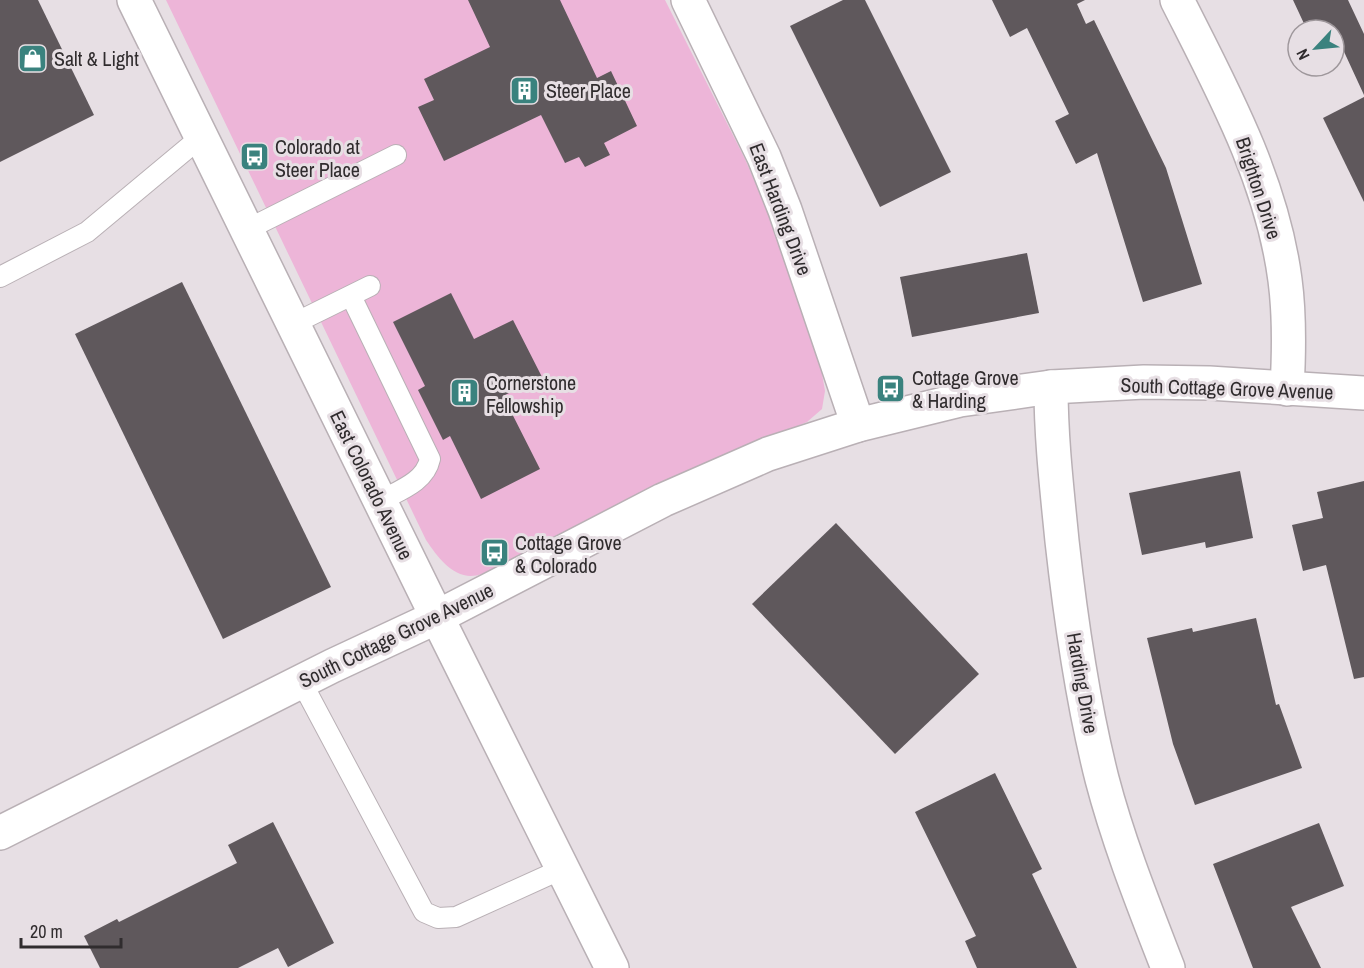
<svg xmlns="http://www.w3.org/2000/svg" width="1364" height="968" viewBox="0 0 1364 968" font-family="'Archivo Narrow',sans-serif">
  <style>
    .green { fill: #edb5d8 }
    .building { fill: #5f585c }
    .lines { fill: none; stroke-linecap: round; stroke-linejoin: round }
    .service-casing { stroke: #b9b0b5; stroke-width: 22 }
    .minor-casing { stroke: #b9b0b5; stroke-width: 36 }
    .tertiary-casing { stroke: #b9b0b5; stroke-width: 36 }
    .service { stroke: #fff; stroke-width: 20 }
    .minor { stroke: #fff; stroke-width: 33 }
    .tertiary { stroke: #fff; stroke-width: 33 }
    .labels { text-anchor: middle; dominant-baseline: central; stroke-width: 6; stroke-linejoin: round; paint-order: stroke }
    .poi-label { font-size: 20px; fill: #302c2e; stroke: #e7dfe4; text-anchor: start }
    .street-label { font-size: 20px; fill: #302c2e; stroke: #e7dfe4 }
  </style>
  <rect width="100%" height="100%" fill="#e7dfe4"/>
  <path class="green" d="M166,0H665L745,159L795,275L821,368L825,391L822,409L807,422L680,475L482,574C456,583 439,559 426,540Z"/>
  <g class="building">
    <polygon points="0,0 38,0 94,115 0,162"/>
    <polygon points="468,0 560,0 597,78 611,71 637,126 604,143 610,155 585,167 579,157 565,163 541,115 444,161 418,107 434,100 424,79 490,47"/>
    <polygon points="843,0 865,0 951,172 880,207 790,26"/>
    <polygon points="992,0 1085,0 1077,4 1086,24 1094,20 1166,168 1202,284 1143,302 1097,153 1076,164 1055,121 1069,114 1027,28 1010,37"/>
    <polygon points="1293,0 1348,0 1364,34 1364,95 1334,30 1307,30"/>
    <polygon points="1364,97 1364,202 1323,118"/>
    <polygon points="1027,253 1039,313 912,337 900,277"/>
    <polygon points="182,282 331,587 223,639 75,334"/>
    <polygon points="451,293 474,339 513,320 542,377 503,396 540,469 481,499 450,436 443,440 418,390 425,386 393,322"/>
    <polygon points="1240,471 1253,538 1206,548 1205,542 1142,555 1129,493"/>
    <polygon points="1364,481 1364,677 1354,679 1326,565 1303,571 1292,525 1323,518 1317,492"/>
    <polygon points="836,523 979,674 895,754 752,604"/>
    <polygon points="1256,618 1276,705 1279,704 1302,768 1195,805 1173,744 1147,638 1192,628 1193,632"/>
    <polygon points="995,773 1042,869 1032,874 1077,968 977,968 965,941 976,936 915,812"/>
    <polygon points="273,822 334,943 288,967 278,948 238,968 100,968 84,936 117,919 119,922 237,863 228,845"/>
    <polygon points="1319,823 1344,886 1291,907 1321,968 1253,968 1213,864"/>
  </g>
  <g class="lines">
    <defs>
      <g id="service">
        <polyline points="246,230 396,155"/>
        <polyline points="0,277 87,232 201,137"/>
        <path d="M351,296L430,459C425,482 400,490 380,501"/>
        <polyline points="293,324 370,286"/>
        <polyline points="301,681 424,912 438,918 456,917 562,869"/>
      </g>
      <g id="minor">
        <polyline points="134,0 437,617"/>
        <polyline points="688,0 764,157 785,210 858,425"/>
        <path d="M1177,0C1222,89 1272,180 1285,280C1290,317 1289,353 1287,389"/>
        <path d="M1051,387C1051,439 1057,490 1062,541C1071,622 1082,700 1102,779C1119,844 1144,906 1168,968"/>
      </g>
      <g id="tertiary">
        <polyline points="437,617 612,968"/>
        <polyline points="0,833 332,666 437,617 663,500 768,454 858,425 960,400 1051,387 1144,382 1209,383 1364,393"/>
      </g>
    </defs>
    <use href="#service" class="service-casing"/>
    <use href="#minor" class="minor-casing"/>
    <use href="#tertiary" class="tertiary-casing"/>
    <use href="#service" class="service"/>
    <use href="#minor" class="minor"/>
    <use href="#tertiary" class="tertiary"/>
  </g>
  <defs>
    <symbol id="shop-square" viewBox="-11 -11 22 22"><rect x="-9" y="-9" width="18" height="18" rx="4" fill="#3a827e" stroke="#e7dfe4"/><path d="M-5-2.5h2.3a2.7 3.5 0 0 1 5.4 0H5L5.5 6h-11ZM-1.5-2.5h3a1.5 2.3 0 0 0-3 0Z" fill="#fff"/></symbol>
    <symbol id="building-square" viewBox="-11 -11 22 22"><rect x="-9" y="-9" width="18" height="18" rx="4" fill="#3a827e" stroke="#e7dfe4"/><path d="M-4-6H4V6H1V3H-1V6H-4ZM-2.5-4.3h1.7v1.8h-1.7ZM.8-4.3h1.7v1.8H.8ZM-2.5-1h1.7V.8h-1.7ZM.8-1h1.7V.8H.8Z" fill="#fff"/></symbol>
    <symbol id="bus-square" viewBox="-11 -11 22 22"><rect x="-9" y="-9" width="18" height="18" rx="4" fill="#3a827e" stroke="#e7dfe4"/><path d="M-5-6H5V4H4V6H2V4H-2V6H-4V4H-5ZM-3.5-4V0h7V-4ZM-3.5 1.2v1.5H-2V1.2ZM2 1.2v1.5H3.5V1.2Z" fill="#fff"/></symbol>
  </defs>
  <g fill-rule="evenodd">
    <use href="#shop-square" x="16" y="42" width="33" height="33"/>
    <use href="#building-square" x="508" y="74" width="33" height="33"/>
    <use href="#bus-square" x="238" y="140" width="33" height="33"/>
    <use href="#bus-square" x="874" y="372" width="33" height="33"/>
    <use href="#building-square" x="448" y="376" width="33" height="33"/>
    <use href="#bus-square" x="478" y="536" width="33" height="33"/>
  </g>
  <g class="labels">
    <g class="poi-label">
      <text x="54" y="58">Salt &amp; Light</text>
      <text x="546" y="90">Steer Place</text>
      <text x="275" y="146">Colorado at<tspan x="275" dy="23">Steer Place</tspan></text>
      <text x="912" y="377">Cottage Grove<tspan x="912" dy="23">&amp; Harding</tspan></text>
      <text x="486" y="382">Cornerstone<tspan x="486" dy="23">Fellowship</tspan></text>
      <text x="515" y="542">Cottage Grove<tspan x="515" dy="23">&amp; Colorado</tspan></text>
    </g>
    <g class="street-label">
      <text transform="translate(1259 188) rotate(72)">Brighton Drive</text>
      <text transform="translate(781 209) rotate(69)">East Harding Drive</text>
      <text transform="translate(1227 388) rotate(2)">South Cottage Grove Avenue</text>
      <text transform="translate(372 485) rotate(64)">East Colorado Avenue</text>
      <text transform="translate(396 635) rotate(-26)">South Cottage Grove Avenue</text>
      <text transform="translate(1083 683) rotate(80)">Harding Drive</text>
    </g>
  </g>
  <g transform="translate(1316 48) rotate(244)"><circle r="28" fill="#e7dfe4" stroke="#9e979b" stroke-width="1.5"/>
  <path d="M0-4.5L10 22L0 15L-10 22Z" fill="#3a827e"/>
  <text y="-9" font-size="16" font-weight="bold" text-anchor="middle" fill="#302c2e">N</text>
  </g>
  <path d="M21 938v9h100v-9" fill="none" stroke="#302c2e" stroke-width="3"/>
  <text x="30" y="938" font-size="18" fill="#302c2e" stroke="#e7dfe4" stroke-width="4.5" paint-order="stroke">20 m</text>
</svg>
